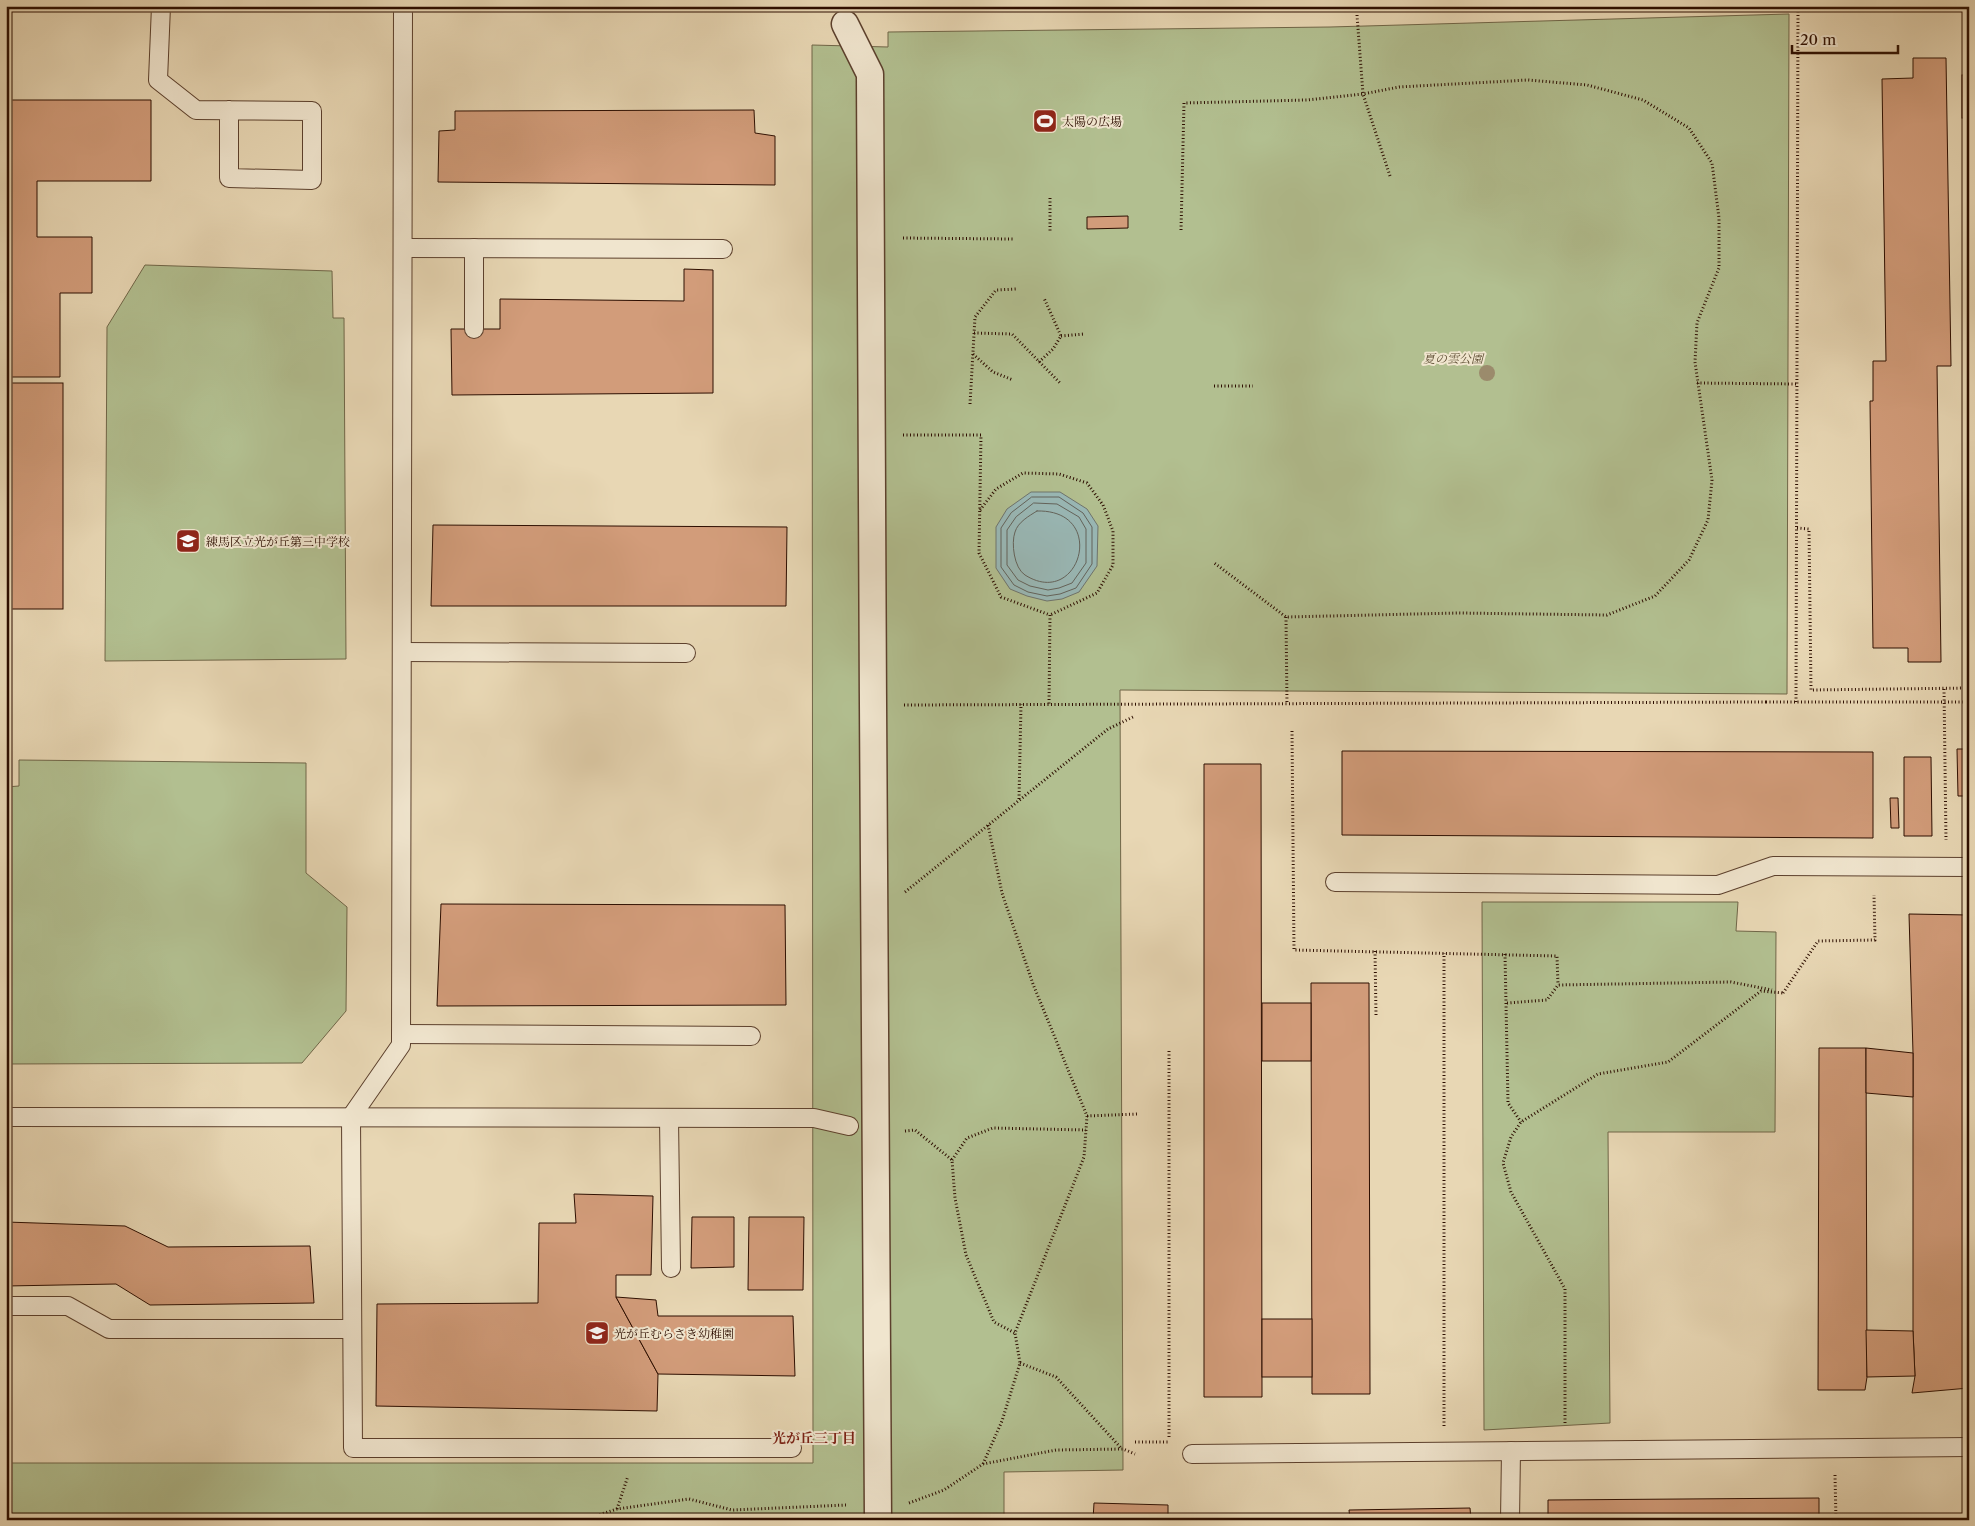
<svg xmlns="http://www.w3.org/2000/svg" width="1975" height="1526" viewBox="0 0 1975 1526" font-family="'Libre Caslon Text','Noto Serif JP',serif">
  <style>
    .green { fill: #b2bf90; stroke: #706648 }
    .water { fill: #99b8b6; stroke: #6e746d }
    .lines { fill: none; stroke-linecap: round; stroke-linejoin: round }
    .shore { stroke: #63635b; stroke-width: 1 }
    .building { fill: #d29c7a; stroke: #2d0e00 }
    .service-casing { stroke: #5c402d; stroke-width: 20 }
    .pedestrian-casing { stroke: #5c402d; stroke-width: 29 }
    .path { stroke: #2d0e00; stroke-width: 3; stroke-dasharray: 1 2.5; stroke-linecap: butt }
    .service { stroke: #f0e5ce; stroke-width: 18 }
    .pedestrian { stroke: #f0e5ce; stroke-width: 26 }
    .path-bridge { stroke: #2d0e00; stroke-width: 3; stroke-dasharray: 1 2.5; stroke-linecap: butt }
    .tree { fill: #9b8b6c }
    .labels { text-anchor: middle; dominant-baseline: central; stroke-width: 4; stroke-linejoin: round; paint-order: stroke }
    .poi-label { font-size: 12px; fill: #2d0e00; stroke: #f0e5ce; text-anchor: start }
    .park-label { font-size: 12px; font-style: italic; fill: #5c4c32; stroke: #f0e5ce }
    .neighbourhood-label { font-size: 14px; font-weight: bold; fill: #7a1f14; stroke: #f0e5ce }
  </style>
  <rect width="100%" height="100%" fill="#e8d7b4"/>
  <filter id="stains"><feTurbulence type="fractalNoise" baseFrequency=".004" numOctaves="4"/><feColorMatrix values="0 0 0 0 .2 0 0 0 0 .09 0 0 0 0 .02 0 0 0 .5 -.17"/></filter>
  <radialGradient id="worn" r=".72"><stop offset=".6" stop-color="#630" stop-opacity="0"/><stop offset="1" stop-color="#630" stop-opacity=".3"/></radialGradient>
  <g class="green">
    <polygon points="1789,14 1787,694 1120,690 1123,1470 1004,1472 1004,1520 6,1520 6,1463 813,1463 812,45 888,47 888,32 1330,27"/>
    <polygon points="145,265 332,271 333,318 344,318 346,659 105,661 107,327"/>
    <polygon points="19,760 306,763 306,873 347,907 346,1011 302,1063 6,1064 6,787 19,786"/>
    <polygon points="1482,902 1738,902 1736,931 1776,932 1775,1132 1608,1132 1610,1423 1484,1430"/>
  </g>
  <polygon class="water" points="1031,492 1060,492 1087,509 1098,526 1097,566 1079,592 1062,599 1047,601 1027,596 1010,589 996,568 996,527 1007,509"/>
  <g class="lines">
    <g class="shore">
      <polygon points="1032,497 1059,497 1083,513 1092,527 1092,564 1076,588 1060,594 1047,596 1028,592 1014,585 1001,567 1001,528 1011,513"/>
      <polygon points="1034,503 1057,504 1079,517 1086,529 1086,563 1072,583 1059,588 1048,590 1030,586 1018,580 1007,565 1007,530 1016,517"/>
      <path d="M1037,511C1109,509 1080,610 1025,575C1014,568 1011,543 1015,532C1018,522 1029,516 1037,511Z"/>
    </g>
  </g>
  <g class="building">
    <polygon points="1913,58 1946,58 1951,366 1937,366 1941,662 1908,662 1908,648 1873,648 1870,401 1873,401 1873,361 1886,361 1882,79 1913,78"/>
    <rect x="1962" y="75" width="7" height="43"/>
    <polygon points="6,100 151,100 151,181 37,181 37,237 92,237 92,293 60,293 60,377 6,377"/>
    <polygon points="754,110 755,133 775,136 775,185 438,182 439,131 455,130 455,111"/>
    <polygon points="1128,216 1128,228 1087,229 1087,217"/>
    <polygon points="684,269 713,270 713,393 452,395 451,329 500,329 500,299 684,301"/>
    <rect x="6" y="383" width="57" height="226"/>
    <polygon points="433,525 787,527 786,606 431,606"/>
    <polygon points="1957,749 1969,749 1969,796 1958,796"/>
    <polygon points="1342,751 1873,752 1873,838 1342,835"/>
    <polygon points="1904,757 1931,757 1932,836 1904,836"/>
    <polygon points="1204,764 1261,764 1262,1397 1204,1397"/>
    <polygon points="1890,798 1898,798 1899,828 1891,828"/>
    <polygon points="441,904 785,905 786,1005 437,1006"/>
    <polygon points="1909,914 1969,915 1969,1388 1912,1393 1915,1376 1913,1331 1913,1053"/>
    <polygon points="1311,983 1369,983 1370,1394 1312,1394"/>
    <rect x="1262" y="1003" width="49" height="58"/>
    <polygon points="1819,1048 1866,1048 1867,1377 1865,1390 1818,1390"/>
    <polygon points="1866,1048 1913,1053 1913,1097 1866,1093"/>
    <polygon points="574,1194 653,1196 651,1275 616,1275 616,1297 658,1374 657,1411 376,1406 377,1304 538,1303 539,1223 576,1223"/>
    <polygon points="692,1217 734,1217 734,1267 691,1268"/>
    <polygon points="749,1217 804,1217 803,1290 748,1290"/>
    <polygon points="6,1222 125,1226 168,1247 310,1246 314,1303 150,1305 116,1284 6,1286"/>
    <polygon points="616,1297 656,1300 658,1316 793,1316 795,1376 658,1374"/>
    <rect x="1262" y="1319" width="50" height="58"/>
    <polygon points="1866,1330 1913,1331 1915,1376 1867,1377"/>
    <polygon points="1819,1498 1819,1520 1548,1520 1548,1500"/>
    <polygon points="1094,1503 1168,1505 1168,1520 1093,1520"/>
    <polygon points="1470,1508 1471,1520 1350,1520 1349,1510"/>
  </g>
  <g class="lines">
    <defs>
      <g id="service">
        <polyline points="161,6 158,80 196,110 312,111 312,180 229,178 229,110"/>
        <polyline points="403,6 401,1045 351,1117 353,1448 792,1448"/>
        <polyline points="403,248 723,249"/>
        <polyline points="474,248 474,329"/>
        <polyline points="402,652 686,653"/>
        <polyline points="1335,882 1718,885 1773,866 1969,867"/>
        <polyline points="401,1034 751,1036"/>
        <polyline points="6,1117 814,1118 849,1126"/>
        <polyline points="669,1118 671,1268"/>
        <polyline points="6,1306 68,1306 109,1329 352,1329"/>
        <polyline points="1192,1454 1969,1447"/>
        <polyline points="1510,1520 1511,1451"/>
      </g>
      <path id="pedestrian" d="M845,24L870,74C874,556 872,1038 878,1520"/>
    </defs>
    <use href="#service" class="service-casing"/>
    <use href="#pedestrian" class="pedestrian-casing"/>
    <g class="path">
      <polyline points="1357,15 1363,94 1390,176"/>
      <polyline points="1050,198 1050,231"/>
      <polyline points="1181,230 1184,103 1307,100 1363,94 1399,87 1528,80 1587,85 1643,100 1689,128 1712,163 1719,218 1719,268 1697,323 1695,362 1712,480 1708,520 1689,560 1655,596 1607,615 1458,613 1286,617 1213,562"/>
      <polyline points="903,238 1013,239"/>
      <polyline points="974,333 1012,334 1060,383"/>
      <polyline points="1061,336 1084,334"/>
      <polyline points="973,354 993,372 1013,380"/>
      <polyline points="1039,362 1053,349 1061,336 1044,298"/>
      <polyline points="1697,383 1797,384"/>
      <polyline points="1214,386 1253,386"/>
      <polyline points="970,404 975,317 996,290 1017,289"/>
      <polyline points="903,435 981,435 979,553 1001,597 1050,615 1049,704"/>
      <polyline points="980,510 996,489 1023,473 1059,474 1087,483 1103,505 1113,531 1113,565 1097,593 1050,615"/>
      <polyline points="1797,528 1809,529 1811,690 1969,688"/>
      <polyline points="1286,617 1287,704"/>
      <polyline points="1944,689 1946,840"/>
      <polyline points="1796,702 1798,10"/>
      <polyline points="904,705 1766,702"/>
      <polyline points="1292,731 1294,950 1557,956 1558,985"/>
      <polyline points="1019,799 1021,704"/>
      <polyline points="905,892 1108,729 1135,716"/>
      <polyline points="1375,951 1376,1015"/>
      <polyline points="1505,954 1508,1103 1521,1122"/>
      <polyline points="1783,993 1818,941 1875,940 1874,895"/>
      <polyline points="1507,1003 1547,1000 1558,985 1731,982 1772,990"/>
      <polyline points="1169,1051 1169,1438"/>
      <polyline points="1087,1116 1137,1114"/>
      <polyline points="905,1131 915,1130 952,1160 955,1198 966,1255 994,1322 1015,1333"/>
      <polyline points="952,1160 967,1138 993,1128 1086,1130"/>
      <polyline points="1020,1363 1056,1377 1122,1449"/>
      <polyline points="1565,1423 1565,1289 1511,1192 1503,1163 1511,1137 1521,1122 1598,1074 1668,1062 1761,991 1783,993"/>
      <polyline points="1444,1426 1444,953"/>
      <polyline points="1135,1442 1168,1442"/>
      <polyline points="983,1464 1002,1421 1020,1363 1015,1333 1084,1157 1087,1116 1033,984 1002,893 988,825"/>
      <polyline points="1835,1475 1836,1520"/>
      <polyline points="909,1503 944,1490 983,1464 1056,1450 1123,1449 1135,1454"/>
      <polyline points="617,1509 628,1476"/>
      <polyline points="583,1520 617,1509 689,1499 732,1510 846,1505"/>
    </g>
    <use href="#service" class="service"/>
    <use href="#pedestrian" class="pedestrian"/>
    <polyline class="path-bridge" points="1766,702 1969,702"/>
  </g>
  <circle class="tree" cx="1487" cy="373" r="8"/>
  <defs>
    <symbol id="stadium-square" viewBox="-11 -11 22 22"><rect x="-9" y="-9" width="18" height="18" rx="4" fill="#8f2418" stroke="#f0e5ce"/><path d="M0-5a6.5 5 0 1 0 0 10a6.5 5 0 1 0 0-10ZM-3.5-1.8h7v3.6h-7Z" fill="#fff"/></symbol>
    <symbol id="school-square" viewBox="-11 -11 22 22"><rect x="-9" y="-9" width="18" height="18" rx="4" fill="#8f2418" stroke="#f0e5ce"/><path d="M0-5L7-2L0 1L-7-2ZM-4 1L0 2.5L4 1V4Q0 6-4 4Z" fill="#fff"/></symbol>
  </defs>
  <g fill-rule="evenodd">
    <use href="#stadium-square" x="1031" y="107" width="28" height="28"/>
    <use href="#school-square" x="174" y="527" width="28" height="28"/>
    <use href="#school-square" x="583" y="1319" width="28" height="28"/>
  </g>
  <g class="labels">
    <g class="poi-label">
      <text x="1062" y="121">太陽の広場</text>
      <text x="206" y="541">練馬区立光が丘第三中学校</text>
      <text x="614" y="1333">光が丘むらさき幼稚園</text>
    </g>
    <g class="park-label">
      <text x="1453" y="358">夏の雲公園</text>
    </g>
    <g class="neighbourhood-label">
      <text x="814" y="1438">光が丘三丁目</text>
    </g>
  </g>
  <rect width="1975" height="1526" fill="none" stroke="#e8d7b4" stroke-width="25"/>
  <rect x="8" y="8" width="1960" height="1511" fill="none" stroke="#2d0e00" stroke-width="2.5"/>
  <rect x="12" y="12" width="1950" height="1501" fill="none" stroke="#2d0e00"/>
  <path d="M1792 45v8h106v-8" fill="none" stroke="#2d0e00" stroke-width="2.5"/>
  <text x="1800" y="45" font-size="15" fill="#2d0e00" stroke="#f0e5ce" stroke-width="4" paint-order="stroke">20 m</text>
  <rect width="100%" height="100%" filter="url(#stains)"/>
  <rect width="100%" height="100%" fill="url(#worn)"/>
</svg>
